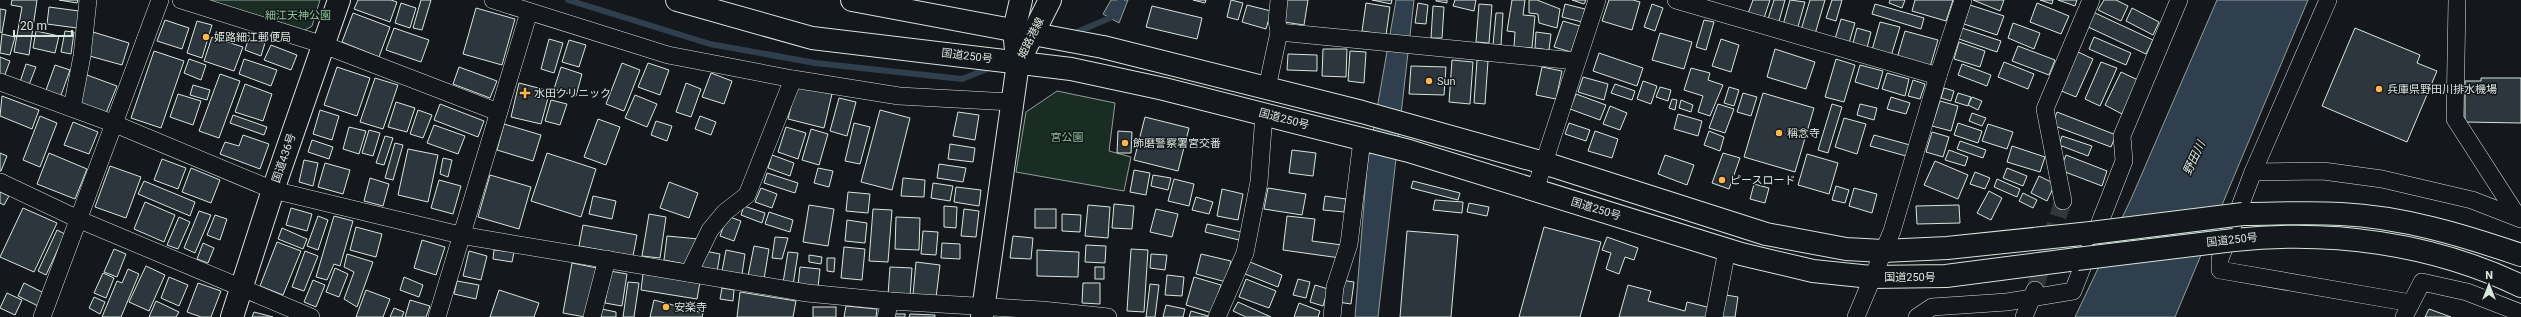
<svg xmlns="http://www.w3.org/2000/svg" width="2521" height="317" viewBox="0 0 2521 317" font-family="Roboto,'Noto Sans JP',sans-serif">
  <style>
    .green { fill: #1a2d24; stroke: #939e99 }
    .water { fill: #2f3f4d; stroke: #939e99 }
    .lines { fill: none; stroke-linecap: round; stroke-linejoin: round }
    .stream { stroke: #2f3f4d; stroke-width: 6 }
    .building { fill: #2c363c; stroke: #d8e6dc }
    .minor-tunnel { stroke: #313739; stroke-width: 17; stroke-dasharray: 17 8; stroke-linecap: butt }
    .minor-casing { stroke: #d8e6dc; stroke-width: 18 }
    .tertiary-casing { stroke: #d8e6dc; stroke-width: 24 }
    .primary-casing { stroke: #d8e6dc; stroke-width: 24 }
    .trunk-casing { stroke: #d8e6dc; stroke-width: 24 }
    .minor { stroke: #14181c; stroke-width: 17 }
    .tertiary { stroke: #14181c; stroke-width: 22 }
    .primary { stroke: #14181c; stroke-width: 22 }
    .trunk { stroke: #14181c; stroke-width: 22 }
    .trunk-bridge-casing { stroke: #d8e6dc; stroke-width: 24; stroke-linecap: butt }
    .trunk-bridge { stroke: #14181c; stroke-width: 22 }
    .poi-dot { fill: #ffb74d; stroke: #14181c; stroke-width: 1.5 }
    .labels { text-anchor: middle; dominant-baseline: central; stroke-width: 3; stroke-linejoin: round; paint-order: stroke }
    .park-label { font-size: 11px; fill: #8ac095; stroke: #14181c }
    .poi-label { font-size: 11px; fill: #d8e6dc; stroke: #14181c; text-anchor: start }
    .street-label { font-size: 11px; fill: #d8e6dc; stroke: #14181c }
    .water-label { font-size: 12px; font-style: italic; fill: #d8e6dc; stroke: #14181c }
  </style>
  <rect width="100%" height="100%" fill="#14181c"/>
  <g class="green">
    <polygon points="204,0 320,0 312,26 300,33"/>
    <polygon points="1057,91 1115,103 1109,151 1131,157 1124,191 1016,172 1026,112"/>
  </g>
  <g class="water">
    <polygon points="1111,0 1128,0 1119,23 1103,14"/>
    <polygon points="1396,0 1414,0 1378,317 1355,317 1367,166"/>
    <polygon points="2217,0 2308,0 2175,317 2075,317 2131,199"/>
  </g>
  <g class="lines">
    <g class="stream">
      <polyline points="568,0 710,44 815,63 962,79 992,67"/>
      <polyline points="1072,34 1110,18 1121,0"/>
    </g>
  </g>
  <g class="building">
    <polygon points="12,0 37,0 29,55 14,52 22,7 11,5"/>
    <polygon points="59,0 78,0 77,3"/>
    <polygon points="358,0 391,0 397,2 390,22 354,9"/>
    <polygon points="421,0 431,0 422,30 413,28"/>
    <polygon points="1193,0 1206,0 1205,3"/>
    <polygon points="1231,0 1243,3 1238,20 1227,17"/>
    <polygon points="1287,0 1308,0 1304,25 1284,22"/>
    <polygon points="1372,0 1392,0 1391,4"/>
    <polygon points="1436,0 1447,0 1447,3 1436,1"/>
    <polygon points="1455,0 1476,0 1474,11 1453,6"/>
    <polygon points="1512,0 1525,0 1523,15 1535,16 1532,48 1514,47 1515,32 1507,31"/>
    <polygon points="1529,0 1537,0 1560,9 1557,28 1539,23 1538,14 1529,13"/>
    <polygon points="1572,0 1586,0 1584,4"/>
    <polygon points="1609,0 1633,0 1640,2 1632,30 1602,21"/>
    <polygon points="1753,0 1770,0 1763,21 1747,16"/>
    <polygon points="1774,0 1785,0 1778,25 1767,22"/>
    <polygon points="1790,0 1805,2 1797,30 1783,25"/>
    <polygon points="1810,0 1825,0 1815,34 1801,30"/>
    <polygon points="1832,0 1842,0 1836,21 1826,18"/>
    <polygon points="1890,0 1905,0 1902,8 1889,3"/>
    <polygon points="1915,0 1953,0 1946,21 1912,11"/>
    <polygon points="1973,0 2004,0 2000,11"/>
    <polygon points="2040,0 2053,0 2052,4"/>
    <polygon points="2058,0 2077,0 2075,6"/>
    <polygon points="2104,0 2116,0 2128,6 2121,21 2098,10"/>
    <polygon points="401,3 416,8 410,28 395,23"/>
    <polygon points="1366,3 1390,7 1386,35 1362,31"/>
    <polygon points="1418,3 1428,5 1426,24 1415,23"/>
    <polygon points="2037,3 2069,16 2061,34 2030,22"/>
    <polygon points="1479,4 1492,5 1489,43 1476,42"/>
    <polygon points="1565,4 1585,9 1582,22 1562,17"/>
    <polygon points="1652,4 1663,8 1655,31 1644,27"/>
    <polygon points="1875,4 1924,18 1921,29 1872,14"/>
    <polygon points="1247,5 1271,11 1266,29 1242,22"/>
    <polygon points="1970,5 2004,16 1997,35 1964,24"/>
    <polygon points="1152,6 1202,18 1197,39 1146,27"/>
    <polygon points="1433,6 1444,7 1442,38 1431,38"/>
    <polygon points="49,7 79,11 77,28 47,24"/>
    <polygon points="476,8 515,19 502,65 463,54"/>
    <polygon points="2132,8 2159,22 2153,35 2126,21"/>
    <polygon points="0,9 6,10 2,33 0,32"/>
    <polygon points="2093,12 2153,40 2146,54 2086,26"/>
    <polygon points="353,13 390,27 379,57 342,42"/>
    <polygon points="1496,13 1503,13 1501,45 1493,45"/>
    <polygon points="1841,19 1855,23 1849,43 1835,39"/>
    <polygon points="165,20 189,28 182,49 157,41"/>
    <polygon points="1704,20 1714,22 1706,50 1696,47"/>
    <polygon points="197,21 212,25 202,58 187,53"/>
    <polygon points="1563,21 1580,26 1571,52 1554,47"/>
    <polygon points="1880,22 1900,27 1891,56 1872,50"/>
    <polygon points="2013,23 2040,33 2034,49 2008,38"/>
    <polygon points="394,28 429,40 421,62 386,50"/>
    <polygon points="1857,28 1871,32 1867,48 1853,43"/>
    <polygon points="1962,28 2001,41 1997,52 1959,39"/>
    <polygon points="2355,28 2420,55 2417,63 2437,71 2407,142 2322,106"/>
    <polygon points="36,31 59,36 55,53 33,48"/>
    <polygon points="65,31 74,32 71,54 61,52"/>
    <polygon points="1905,31 1938,40 1930,67 1897,58"/>
    <polygon points="93,32 129,43 122,65 86,55"/>
    <polygon points="1536,32 1551,34 1549,50 1535,48"/>
    <polygon points="1660,33 1692,42 1684,69 1652,60"/>
    <polygon points="2,34 15,37 10,55 0,53"/>
    <polygon points="212,37 243,47 234,71 204,61"/>
    <polygon points="249,37 265,43 261,56 245,50"/>
    <polygon points="2094,37 2131,53 2126,65 2089,49"/>
    <polygon points="549,39 563,43 554,73 541,69"/>
    <polygon points="1721,39 1739,45 1731,72 1712,66"/>
    <polygon points="569,40 586,45 579,67 562,62"/>
    <polygon points="1959,42 1985,51 1980,67 1954,59"/>
    <polygon points="271,45 297,55 291,70 264,60"/>
    <polygon points="2018,46 2055,60 2049,75 2012,61"/>
    <polygon points="1323,49 1347,49 1346,77 1322,76"/>
    <polygon points="1775,49 1815,62 1806,89 1767,77"/>
    <polygon points="154,51 184,61 161,128 131,118"/>
    <polygon points="1350,51 1366,52 1364,83 1348,81"/>
    <polygon points="2076,51 2093,59 2076,97 2059,90"/>
    <polygon points="1599,53 1643,68 1637,86 1593,71"/>
    <polygon points="1288,54 1317,55 1317,71 1287,70"/>
    <polygon points="0,57 10,61 4,77 0,76"/>
    <polygon points="189,59 206,65 201,80 184,73"/>
    <polygon points="244,59 277,70 271,86 239,74"/>
    <polygon points="1836,59 1855,65 1844,102 1825,97"/>
    <polygon points="1452,60 1473,62 1470,104 1449,102"/>
    <polygon points="1477,60 1488,61 1485,104 1474,103"/>
    <polygon points="2004,62 2034,74 2028,89 1998,77"/>
    <polygon points="2101,62 2117,68 2100,106 2085,99"/>
    <polygon points="622,63 640,70 624,111 606,104"/>
    <polygon points="648,63 669,70 660,95 638,87"/>
    <polygon points="26,64 36,67 29,85 20,82"/>
    <polygon points="1962,64 1991,75 1987,86 1958,75"/>
    <polygon points="55,65 70,70 60,98 45,93"/>
    <polygon points="1860,65 1883,71 1878,89 1855,82"/>
    <polygon points="1411,66 1446,67 1444,95 1409,94"/>
    <polygon points="337,67 370,78 357,116 324,105"/>
    <polygon points="459,67 497,81 490,98 453,84"/>
    <polygon points="561,67 582,74 576,96 554,89"/>
    <polygon points="1542,67 1562,71 1556,99 1536,95"/>
    <polygon points="1691,68 1710,73 1708,80 1723,85 1710,116 1698,112 1703,96 1684,90"/>
    <polygon points="2121,72 2138,80 2122,114 2105,105"/>
    <polygon points="711,73 732,81 724,104 702,97"/>
    <polygon points="1887,73 1909,79 1905,96 1882,89"/>
    <polygon points="220,74 240,81 219,138 199,131"/>
    <polygon points="87,75 117,86 106,113 76,102"/>
    <polygon points="1583,77 1608,84 1604,100 1578,92"/>
    <polygon points="375,78 398,85 383,129 360,122"/>
    <polygon points="2481,78 2521,78 2521,123 2465,122 2465,81 2481,81"/>
    <polygon points="1913,80 1925,84 1920,99 1908,96"/>
    <polygon points="1643,81 1657,86 1651,104 1637,99"/>
    <polygon points="519,83 550,91 541,124 511,117"/>
    <polygon points="686,83 701,89 691,117 676,112"/>
    <polygon points="245,84 272,94 263,121 235,112"/>
    <polygon points="1615,84 1635,91 1632,100 1611,93"/>
    <polygon points="193,85 210,90 207,100 190,95"/>
    <polygon points="796,86 832,94 824,128 788,119"/>
    <polygon points="1660,87 1671,90 1668,101 1656,97"/>
    <polygon points="1729,87 1739,90 1734,106 1724,103"/>
    <polygon points="1944,88 1954,91 1951,101 1941,98"/>
    <polygon points="1743,93 1757,97 1751,116 1737,112"/>
    <polygon points="1763,93 1814,108 1795,172 1744,157"/>
    <polygon points="1958,93 1971,97 1968,106 1955,102"/>
    <polygon points="178,94 201,101 193,125 170,117"/>
    <polygon points="1576,94 1606,105 1600,120 1570,109"/>
    <polygon points="635,95 657,104 647,127 625,118"/>
    <polygon points="2,96 39,110 32,129 0,116"/>
    <polygon points="1891,97 1910,103 1906,114 1887,109"/>
    <polygon points="1972,97 1982,101 1978,110 1968,105"/>
    <polygon points="839,98 856,102 847,136 830,131"/>
    <polygon points="1672,99 1677,100 1675,110 1669,108"/>
    <polygon points="551,100 567,104 560,125 545,121"/>
    <polygon points="1681,100 1693,105 1691,112 1679,108"/>
    <polygon points="1940,101 1958,106 1951,131 1932,126"/>
    <polygon points="396,102 415,108 407,132 388,127"/>
    <polygon points="440,104 484,121 478,137 434,120"/>
    <polygon points="1718,104 1734,109 1725,133 1709,128"/>
    <polygon points="1832,104 1842,107 1828,153 1818,150"/>
    <polygon points="1860,104 1877,108 1874,120 1857,115"/>
    <polygon points="1610,106 1627,113 1620,130 1603,124"/>
    <polygon points="320,110 339,116 332,140 313,134"/>
    <polygon points="418,110 432,115 423,138 410,134"/>
    <polygon points="880,110 910,118 892,190 861,182"/>
    <polygon points="958,112 979,115 975,140 953,136"/>
    <polygon points="2057,112 2116,135 2111,147 2052,125"/>
    <polygon points="1972,113 1986,118 1982,126 1969,121"/>
    <polygon points="1678,114 1702,121 1698,136 1674,129"/>
    <polygon points="233,115 267,127 264,135 230,123"/>
    <polygon points="40,116 57,123 40,167 23,160"/>
    <polygon points="700,116 716,122 711,135 695,129"/>
    <polygon points="1145,117 1189,128 1178,171 1134,160"/>
    <polygon points="1844,118 1866,124 1857,154 1835,147"/>
    <polygon points="598,119 620,127 606,165 584,157"/>
    <polygon points="656,121 672,126 667,141 651,135"/>
    <polygon points="73,122 98,132 89,154 64,145"/>
    <polygon points="854,123 870,127 860,164 845,161"/>
    <polygon points="1569,123 1590,130 1586,141 1565,134"/>
    <polygon points="1958,123 1982,131 1978,143 1954,135"/>
    <polygon points="504,124 541,135 533,161 497,150"/>
    <polygon points="1988,124 2013,132 2007,149 1982,141"/>
    <polygon points="434,125 465,136 458,154 427,143"/>
    <polygon points="349,127 366,131 359,154 343,149"/>
    <polygon points="786,127 806,133 798,159 778,152"/>
    <polygon points="811,129 828,134 819,165 802,160"/>
    <polygon points="369,130 380,133 373,156 362,153"/>
    <polygon points="1118,131 1132,132 1131,153 1117,153"/>
    <polygon points="1595,131 1618,139 1612,158 1588,151"/>
    <polygon points="1709,131 1724,137 1720,151 1704,145"/>
    <polygon points="1932,132 1949,137 1943,157 1926,152"/>
    <polygon points="243,135 269,144 260,169 220,154 225,142 239,146"/>
    <polygon points="1874,135 1910,145 1906,156 1870,146"/>
    <polygon points="385,136 393,138 384,165 376,163"/>
    <polygon points="2062,136 2092,146 2088,156 2059,145"/>
    <polygon points="312,140 333,147 329,159 308,152"/>
    <polygon points="1960,141 1986,150 1983,158 1957,149"/>
    <polygon points="395,143 403,145 393,180 385,178"/>
    <polygon points="950,144 975,148 973,162 948,159"/>
    <polygon points="2012,146 2045,157 2040,172 2007,162"/>
    <polygon points="408,149 438,155 428,202 398,195"/>
    <polygon points="1292,150 1316,153 1313,176 1289,173"/>
    <polygon points="1949,150 1968,157 1965,166 1945,160"/>
    <polygon points="0,153 7,156 1,171 0,171"/>
    <polygon points="49,153 87,169 75,199 37,184"/>
    <polygon points="547,153 596,169 581,217 531,201"/>
    <polygon points="1723,153 1740,158 1729,189 1712,183"/>
    <polygon points="1807,154 1838,163 1829,194 1798,185"/>
    <polygon points="772,155 794,163 790,176 768,168"/>
    <polygon points="1665,155 1694,165 1687,185 1658,174"/>
    <polygon points="2066,155 2107,171 2102,186 2060,170"/>
    <polygon points="443,158 452,160 448,177 440,174"/>
    <polygon points="162,159 186,168 178,189 154,180"/>
    <polygon points="304,160 318,163 313,186 299,182"/>
    <polygon points="1935,161 1968,175 1958,199 1924,185"/>
    <polygon points="325,163 350,170 343,194 318,187"/>
    <polygon points="939,164 966,168 963,182 937,178"/>
    <polygon points="110,166 141,177 126,218 95,207"/>
    <polygon points="191,168 220,180 211,203 182,192"/>
    <polygon points="818,168 833,171 829,187 814,183"/>
    <polygon points="2007,168 2027,176 2023,186 2003,178"/>
    <polygon points="1134,170 1150,173 1146,195 1130,192"/>
    <polygon points="1975,172 1990,178 1985,189 1970,184"/>
    <polygon points="767,173 798,183 795,193 764,183"/>
    <polygon points="490,175 531,187 519,229 478,217"/>
    <polygon points="1153,175 1171,178 1168,190 1151,186"/>
    <polygon points="2039,176 2055,184 2047,201 2031,193"/>
    <polygon points="370,178 389,184 383,206 364,201"/>
    <polygon points="903,178 925,180 924,197 901,196"/>
    <polygon points="1174,179 1194,184 1189,206 1168,201"/>
    <polygon points="1997,179 2020,189 2017,197 1994,187"/>
    <polygon points="439,180 461,186 453,214 431,208"/>
    <polygon points="144,181 195,202 190,216 138,194"/>
    <polygon points="1413,181 1460,193 1458,200 1411,188"/>
    <polygon points="669,182 698,193 689,218 660,208"/>
    <polygon points="933,183 953,186 950,201 931,198"/>
    <polygon points="1754,184 1769,188 1765,203 1750,199"/>
    <polygon points="1836,186 1849,190 1845,203 1832,200"/>
    <polygon points="956,187 981,190 979,206 954,202"/>
    <polygon points="761,188 777,194 772,208 755,202"/>
    <polygon points="1268,188 1306,194 1302,215 1264,209"/>
    <polygon points="1854,188 1877,194 1872,213 1849,206"/>
    <polygon points="1222,189 1243,194 1238,220 1217,216"/>
    <polygon points="1989,191 2002,198 1991,220 1977,213"/>
    <polygon points="0,192 9,196 4,205 0,203"/>
    <polygon points="848,192 870,194 868,213 846,211"/>
    <polygon points="2023,193 2037,200 2033,208 2019,201"/>
    <polygon points="593,196 616,201 612,219 589,214"/>
    <polygon points="1325,196 1346,199 1344,212 1323,210"/>
    <polygon points="1196,197 1213,202 1209,214 1192,210"/>
    <polygon points="1435,200 1463,202 1462,213 1433,210"/>
    <polygon points="145,202 175,215 164,242 134,229"/>
    <polygon points="1469,203 1489,207 1487,216 1467,212"/>
    <polygon points="1114,204 1134,206 1132,229 1112,228"/>
    <polygon points="809,205 834,209 828,246 803,242"/>
    <polygon points="1088,205 1110,207 1108,238 1085,236"/>
    <polygon points="1959,205 1960,223 1917,224 1916,206"/>
    <polygon points="744,206 765,213 762,223 741,215"/>
    <polygon points="944,206 957,207 956,228 944,227"/>
    <polygon points="23,208 57,223 34,272 0,257"/>
    <polygon points="291,208 312,214 307,231 286,225"/>
    <polygon points="873,209 892,210 888,262 869,261"/>
    <polygon points="964,209 979,211 976,237 961,236"/>
    <rect x="1035" y="209" width="21" height="19"/>
    <polygon points="1156,209 1178,214 1172,237 1150,232"/>
    <polygon points="199,211 211,215 195,253 184,248"/>
    <polygon points="769,212 793,220 790,232 765,224"/>
    <polygon points="649,214 666,217 660,258 642,256"/>
    <polygon points="1062,214 1081,215 1080,232 1062,231"/>
    <polygon points="215,215 227,219 220,240 207,235"/>
    <polygon points="318,216 328,220 318,250 307,246"/>
    <polygon points="334,216 353,221 340,266 334,264 327,280 316,277"/>
    <polygon points="727,216 741,221 734,241 720,236"/>
    <polygon points="1287,216 1315,219 1312,241 1342,245 1340,258 1283,250"/>
    <polygon points="179,217 190,222 178,249 167,245"/>
    <polygon points="896,217 920,218 919,250 895,249"/>
    <polygon points="847,220 867,223 865,243 845,241"/>
    <polygon points="1207,224 1241,232 1239,240 1205,232"/>
    <polygon points="583,225 637,235 633,256 579,246"/>
    <polygon points="356,227 382,234 376,257 350,250"/>
    <polygon points="1544,227 1601,242 1580,317 1519,317"/>
    <polygon points="282,228 307,239 303,249 278,239"/>
    <polygon points="57,230 65,234 46,275 38,271"/>
    <polygon points="923,231 938,232 936,255 921,254"/>
    <polygon points="1407,231 1458,235 1451,317 1400,317"/>
    <polygon points="667,236 699,239 690,265 664,260"/>
    <polygon points="1013,236 1033,238 1031,259 1010,258"/>
    <polygon points="775,237 788,238 782,259 772,258"/>
    <polygon points="1607,237 1638,248 1634,260 1625,257 1619,274 1606,269 1611,253 1602,250"/>
    <polygon points="422,240 445,247 436,275 414,268"/>
    <polygon points="277,242 301,251 283,295 260,286"/>
    <polygon points="203,243 214,248 208,263 197,259"/>
    <polygon points="942,243 960,244 960,259 941,258"/>
    <polygon points="1086,245 1106,246 1105,263 1085,262"/>
    <polygon points="754,246 769,249 764,279 748,276"/>
    <polygon points="844,247 865,249 862,280 841,278"/>
    <polygon points="114,249 126,254 117,277 104,272"/>
    <polygon points="1131,249 1148,250 1144,312 1127,311"/>
    <polygon points="494,250 514,252 512,262 493,259"/>
    <polygon points="726,250 745,254 742,274 722,271"/>
    <polygon points="1037,250 1079,252 1078,277 1037,276"/>
    <polygon points="305,251 318,256 304,291 292,287"/>
    <polygon points="469,251 487,256 481,280 463,276"/>
    <polygon points="705,251 720,254 717,272 701,269"/>
    <polygon points="788,252 798,253 793,285 783,283"/>
    <polygon points="347,254 373,262 357,307 344,299 354,272 344,267"/>
    <polygon points="1151,254 1167,255 1165,270 1150,268"/>
    <polygon points="1201,254 1231,261 1226,282 1196,274"/>
    <polygon points="809,255 822,257 821,264 809,262"/>
    <polygon points="827,258 835,258 834,272 827,271"/>
    <polygon points="916,262 940,265 936,298 913,295"/>
    <polygon points="1250,262 1282,275 1278,287 1245,274"/>
    <polygon points="572,263 597,268 585,317 563,313"/>
    <polygon points="146,266 165,275 149,311 129,302"/>
    <polygon points="800,267 820,269 818,287 798,285"/>
    <polygon points="890,267 912,268 910,297 888,295"/>
    <rect x="1095" y="267" width="9" height="12"/>
    <polygon points="335,268 348,274 339,297 326,292"/>
    <polygon points="128,269 139,274 121,317 102,317 117,281 122,283"/>
    <polygon points="610,271 627,274 622,306 605,303"/>
    <polygon points="103,273 114,278 106,298 94,293"/>
    <polygon points="643,274 700,282 697,299 641,290"/>
    <polygon points="1167,275 1184,277 1182,296 1165,295"/>
    <polygon points="169,277 188,285 179,306 161,298"/>
    <polygon points="404,277 423,285 419,297 400,290"/>
    <polygon points="1194,277 1221,285 1212,313 1186,305"/>
    <polygon points="1246,279 1276,291 1269,308 1239,297"/>
    <polygon points="1298,279 1310,282 1306,298 1293,295"/>
    <polygon points="313,280 325,285 316,307 304,302"/>
    <polygon points="1341,280 1354,282 1351,304 1338,302"/>
    <polygon points="457,281 479,285 476,299 454,294"/>
    <polygon points="628,282 639,283 634,317 623,317"/>
    <polygon points="24,283 44,293 38,306 18,296"/>
    <polygon points="198,283 221,291 211,317 201,317 187,312"/>
    <polygon points="1083,283 1100,283 1100,304 1082,303"/>
    <polygon points="1150,284 1159,285 1155,317 1146,317"/>
    <polygon points="1315,285 1328,289 1323,306 1310,302"/>
    <polygon points="1628,285 1651,291 1648,301 1685,311 1687,302 1711,308 1709,317 1619,317"/>
    <polygon points="722,288 734,290 733,301 720,299"/>
    <polygon points="366,290 390,299 383,317 356,317"/>
    <polygon points="499,290 539,303 534,317 490,317"/>
    <polygon points="740,292 796,301 793,317 737,317"/>
    <polygon points="7,293 22,300 15,315 0,308"/>
    <polygon points="1726,295 1738,297 1735,317 1722,317"/>
    <polygon points="94,297 105,302 100,314 89,308"/>
    <polygon points="410,300 430,306 426,317 405,317"/>
    <polygon points="654,300 703,313 702,317 650,317"/>
    <polygon points="156,301 179,312 176,317 149,317"/>
    <polygon points="1238,302 1271,317 1246,317 1233,311"/>
    <polygon points="1299,303 1320,311 1318,317 1294,317"/>
    <polygon points="1166,305 1185,309 1183,317 1163,317"/>
    <polygon points="846,306 877,309 876,317 844,317"/>
    <rect x="813" y="307" width="23" height="10"/>
    <polygon points="394,308 404,312 402,317 390,317"/>
    <polygon points="602,309 616,312 616,317 601,317"/>
    <polygon points="2429,309 2451,317 2425,317"/>
    <polygon points="1191,311 1208,316 1208,317 1189,317"/>
    <polygon points="254,312 273,317 252,317"/>
    <rect x="892" y="314" width="13" height="3"/>
    <polygon points="910,314 935,315 935,317 909,317"/>
  </g>
  <g class="lines">
    <polyline class="minor-tunnel" points="2035,288 2063,201"/>
    <defs>
      <g id="minor">
        <polyline points="181,0 324,45 498,112"/>
        <polyline points="493,0 668,55 793,79 899,96 1011,102"/>
        <polyline points="1279,0 1277,21 1279,32"/>
        <polyline points="1676,0 1938,76"/>
        <polyline points="2328,0 2253,172 2220,259 2220,270 2411,303"/>
        <polyline points="2457,0 2455,119 2518,217"/>
        <polyline points="0,82 115,124 273,190 460,235 807,293 890,301 1042,310 1108,317"/>
        <polyline points="1267,88 1279,32 1576,61"/>
        <polyline points="72,108 82,56 88,0"/>
        <polyline points="2253,172 2323,171 2382,179 2472,200 2521,219"/>
        <polyline points="0,182 80,220 311,317"/>
        <polyline points="1535,190 1597,0"/>
        <polyline points="2063,201 2045,109 2091,0"/>
        <polyline points="689,273 710,230 725,212 747,195 793,79"/>
        <polyline points="42,317 160,0"/>
        <polyline points="437,317 529,12"/>
        <polyline points="592,317 607,259"/>
        <polyline points="886,317 890,301"/>
        <polyline points="1217,317 1245,253 1259,182 1264,114"/>
        <polyline points="1332,317 1335,287 1349,244 1362,140"/>
        <polyline points="1714,317 1727,250"/>
        <polyline points="1856,317 1892,231 1938,76 1963,0"/>
        <polyline points="1917,317 1932,307 2007,302 2073,291 2124,161 2122,136 2179,0"/>
        <polyline points="2024,317 2035,290"/>
        <polyline points="2404,317 2422,282 2467,292 2521,313"/>
      </g>
      <polyline id="tertiary" points="982,317 1018,63"/>
      <g id="primary">
        <polyline points="1016,50 1014,30 1021,0"/>
        <polyline points="1018,63 1050,0"/>
      </g>
      <g id="trunk">
        <polyline points="677,0 812,38 1071,69 1164,89 1409,151 1741,254 1813,271 1871,277 1946,276 2077,259"/>
        <polyline points="852,0 1103,47 1362,112 1544,163 1766,234 1846,249 1883,251 1947,248 2091,233"/>
        <path d="M2243,214C2276,214 2308,212 2341,214C2403,217 2462,235 2521,255"/>
        <path d="M2234,240C2331,230 2432,243 2521,286"/>
        <polyline points="232,317 273,190 339,0"/>
      </g>
    </defs>
    <use href="#minor" class="minor-casing"/>
    <use href="#tertiary" class="tertiary-casing"/>
    <use href="#primary" class="primary-casing"/>
    <use href="#trunk" class="trunk-casing"/>
    <use href="#minor" class="minor"/>
    <use href="#tertiary" class="tertiary"/>
    <use href="#primary" class="primary"/>
    <use href="#trunk" class="trunk"/>
    <defs>
      <g id="trunk-bridge">
        <polyline points="2091,233 2243,214"/>
        <polyline points="2077,259 2234,240"/>
      </g>
    </defs>
    <use href="#trunk-bridge" class="trunk-bridge-casing"/>
    <use href="#trunk-bridge" class="trunk-bridge"/>
  </g>
  <g class="poi-dot">
    <circle cx="206" cy="37" r="4"/>
    <circle cx="1429" cy="81" r="4"/>
    <circle cx="2379" cy="89" r="4"/>
    <path d="M523 87h4v4h4v4h-4v4h-4v-4h-4v-4h4z"/>
    <circle cx="1779" cy="133" r="4"/>
    <circle cx="1125" cy="143" r="4"/>
    <circle cx="1722" cy="180" r="4"/>
    <circle cx="666" cy="307" r="4"/>
  </g>
  <g class="labels">
    <g class="park-label">
      <text x="298" y="15">細江天神公園</text>
      <text x="1067" y="137">宮公園</text>
    </g>
    <g class="poi-label">
      <text x="214" y="37">姫路細江郵便局</text>
      <text x="1437" y="81">Sun</text>
      <text x="2387" y="89">兵庫県野田川排水機場</text>
      <text x="534" y="93">水田クリニック</text>
      <text x="1787" y="133">稱念寺</text>
      <text x="1133" y="143">飾磨警察署宮交番</text>
      <text x="1730" y="180">ピースロード</text>
      <text x="674" y="307">安楽寺</text>
    </g>
    <g class="street-label">
      <text transform="translate(1031 38) rotate(-63)">姫路港線</text>
      <text transform="translate(967 56) rotate(7)">国道250号</text>
      <text transform="translate(1284 119) rotate(15)">国道250号</text>
      <text transform="translate(284 158) rotate(-71)">国道436号</text>
      <text transform="translate(1596 209) rotate(17)">国道250号</text>
      <text transform="translate(2232 240) rotate(-6)">国道250号</text>
      <text x="1910" y="277">国道250号</text>
    </g>
    <g class="water-label">
      <text transform="translate(2194 158) rotate(-65)">野田川</text>
    </g>
  </g>
  <g transform="translate(2489 285)" stroke="#14181c" stroke-width="3" paint-order="stroke">
  <path d="M0-3L7 15L0 10L-7 15Z" fill="#d8e6dc"/>
  <text y="-6" font-size="11" font-weight="bold" text-anchor="middle" fill="#d8e6dc">N</text>
  </g>
  <path d="M14 30v6h58v-6" fill="none" stroke="#d8e6dc" stroke-width="2"/>
  <text x="20" y="30" font-size="12" fill="#d8e6dc" stroke="#14181c" stroke-width="3" paint-order="stroke">20 m</text>
</svg>
